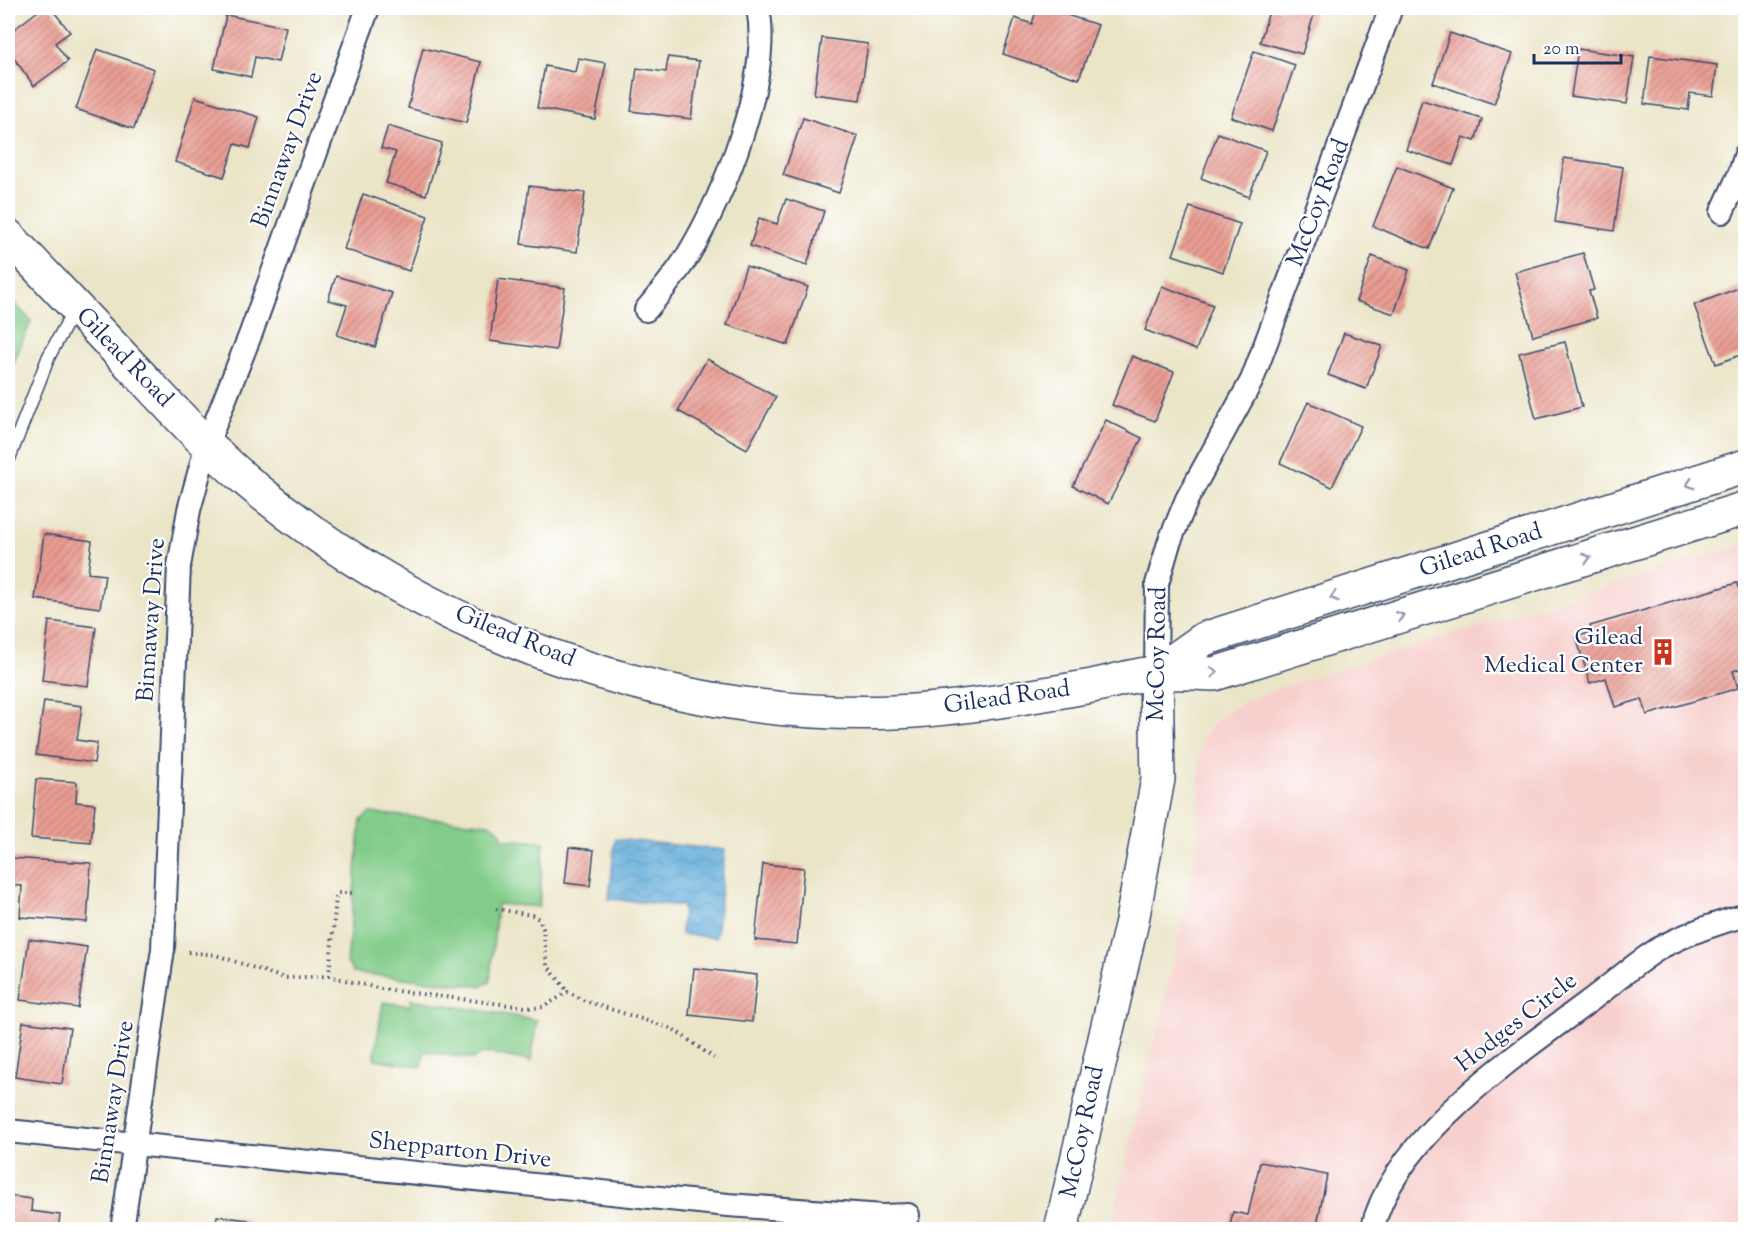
<svg xmlns="http://www.w3.org/2000/svg" width="1753" height="1237" viewBox="0 0 1753 1237" font-family="'Sorts Mill Goudy',serif">
  <style>
    .built { fill: #f7d0ce }
    .park { fill: #82cc89; stroke: #4e7e74; stroke-width: 1.5 }
    .water { fill: url(#water-waves); stroke: #3e6e9c; stroke-width: 1.5 }
    .building { fill: url(#building-hatch) }
    .lines { fill: none; stroke-linecap: round; stroke-linejoin: round }
    .lane-casing { stroke: #3a4a6e; stroke-width: 15 }
    .street-casing { stroke: #3a4a6e; stroke-width: 26 }
    .secondary-casing { stroke: #3a4a6e; stroke-width: 36 }
    .path { stroke: #3a4a6e; stroke-width: 4; stroke-dasharray: 1.5 4.5; stroke-linecap: butt }
    .lane { stroke: #fff; stroke-width: 12 }
    .street { stroke: #fff; stroke-width: 22 }
    .secondary { stroke: #fff; stroke-width: 33 }
    .oneway { stroke: #8d97ae }
    .labels { text-anchor: middle; dominant-baseline: central; stroke-width: 4.5; stroke-linejoin: round; paint-order: stroke }
    .street-label { font-size: 24px; fill: #1b2f5e; stroke: #fff }
    .poi-label { font-size: 24px; fill: #1b2f5e; stroke: #fff; text-anchor: end }
  </style>
  <defs>
    <pattern id="water-waves" width="16" height="10" patternUnits="userSpaceOnUse" patternTransform="scale(1.5)"><rect width="16" height="10" fill="#61acd9"/><path d="M0 5q4-4 8 0t8 0" fill="none" stroke="#4f8cb3"/></pattern>
    <pattern id="building-hatch" width="6" height="6" patternUnits="userSpaceOnUse" patternTransform="scale(1.5)"><rect width="6" height="6" fill="#ea9d93"/><path d="M-1 1l2-2M0 6l6-6M5 7l2-2" fill="none" stroke="#bd807b"/></pattern>
  </defs>
  <rect width="100%" height="100%" fill="#fff"/>
  <filter id="ink" filterUnits="userSpaceOnUse"><feTurbulence type="fractalNoise" baseFrequency=".0167" numOctaves="2"/><feDisplacementMap in="SourceGraphic" scale="12" xChannelSelector="R" yChannelSelector="G"/><feConvolveMatrix kernelMatrix="1 2 1 2 8 2 1 2 1" color-interpolation-filters="sRGB"/></filter>
  <filter id="wash" filterUnits="userSpaceOnUse"><feTurbulence type="fractalNoise" baseFrequency=".008" numOctaves="4" result="noise"/><feDisplacementMap in="SourceGraphic" scale="24" xChannelSelector="R" yChannelSelector="G"/><feGaussianBlur stdDeviation="1.35" result="paint"/><feColorMatrix in="noise" values="0 0 0 0 0 0 0 0 0 0 0 0 0 0 0 0 0 1.4 0 .05"/><feComposite in="paint" operator="in"/></filter>
  <g filter="url(#wash)">
    <rect width="100%" height="100%" fill="#ebe5c8"/>
    <polygon class="built" points="1745,544 1745,1229 1110,1230 1192,881 1199,817 1199,765 1203,737 1215,721 1242,702 1279,688"/>
    <g class="park">
      <polygon points="8,296 31,321 8,376"/>
      <polygon points="370,813 492,824 502,833 502,839 544,842 539,907 497,904 490,982 480,986 354,973 347,963 361,820"/>
      <polygon points="411,999 537,1020 531,1061 486,1053 472,1059 425,1051 422,1067 374,1059 383,1002 410,1006"/>
    </g>
    <polygon class="water" points="615,839 725,850 716,938 681,934 683,906 609,899"/>
    <g id="blocks">
      <g class="building">
        <polygon points="42,8 51,8 70,32 55,43 68,61 34,86 8,50 8,34"/>
        <polygon points="1037,8 1045,8 1098,25 1079,79 1003,54 1015,18 1032,24"/>
        <polygon points="1270,8 1316,8 1302,54 1260,42"/>
        <polygon points="226,15 286,27 278,62 255,57 251,77 214,69"/>
        <polygon points="1450,33 1512,54 1494,104 1433,83"/>
        <polygon points="822,38 868,44 860,100 814,94"/>
        <polygon points="423,48 481,62 466,123 408,108"/>
        <polygon points="97,49 154,69 134,129 76,109"/>
        <polygon points="1578,49 1634,57 1627,104 1571,96"/>
        <polygon points="1254,51 1295,65 1272,131 1231,117"/>
        <polygon points="1650,56 1717,65 1713,96 1690,93 1688,110 1644,104"/>
        <polygon points="668,57 699,61 691,119 631,111 637,68 666,72"/>
        <polygon points="578,58 606,63 595,119 537,108 545,66 575,72"/>
        <polygon points="195,97 259,117 250,148 235,144 224,177 175,162"/>
        <polygon points="1422,100 1482,119 1475,141 1463,137 1453,165 1406,150"/>
        <polygon points="803,118 858,136 839,193 783,175"/>
        <polygon points="388,126 442,143 426,195 386,183 396,152 381,148"/>
        <polygon points="1218,133 1266,151 1249,197 1201,178"/>
        <polygon points="1564,158 1623,167 1614,231 1555,222"/>
        <polygon points="1397,166 1453,188 1429,249 1373,226"/>
        <polygon points="529,186 585,193 577,252 521,244"/>
        <polygon points="363,194 428,216 409,271 344,249"/>
        <polygon points="786,199 824,211 807,265 750,246 759,218 777,224"/>
        <polygon points="1190,207 1240,224 1223,272 1173,255"/>
        <polygon points="1583,253 1594,290 1589,291 1597,318 1533,336 1515,272"/>
        <polygon points="1372,256 1409,270 1394,314 1356,301"/>
        <polygon points="746,266 808,287 788,345 727,325"/>
        <polygon points="336,276 392,293 375,347 337,335 347,305 328,300"/>
        <polygon points="498,279 565,288 556,350 490,341"/>
        <polygon points="1162,286 1213,305 1196,350 1145,330"/>
        <polygon points="1741,287 1746,299 1746,353 1716,364 1694,305"/>
        <polygon points="1344,333 1382,346 1366,389 1328,375"/>
        <polygon points="1565,342 1582,407 1536,419 1519,353"/>
        <polygon points="1132,356 1174,372 1155,421 1112,405"/>
        <polygon points="707,359 776,397 747,449 678,411"/>
        <polygon points="1308,402 1361,426 1332,487 1280,463"/>
        <polygon points="1106,420 1142,438 1108,504 1073,486"/>
        <polygon points="44,534 92,541 88,573 105,575 100,608 35,599"/>
        <polygon points="1737,583 1746,612 1746,667 1733,671 1738,688 1647,715 1642,699 1615,707 1606,678 1590,683 1576,637 1592,632 1590,626"/>
        <polygon points="49,621 96,627 88,686 42,680"/>
        <polygon points="44,701 82,706 77,740 97,743 94,763 36,755"/>
        <polygon points="36,779 77,782 76,802 95,804 91,843 31,838"/>
        <polygon points="569,847 594,850 590,886 565,883"/>
        <polygon points="8,858 91,863 87,922 20,917 22,886 8,885"/>
        <polygon points="763,864 804,868 797,944 755,940"/>
        <polygon points="29,939 87,947 78,1008 20,1000"/>
        <polygon points="694,968 757,975 752,1022 689,1015"/>
        <polygon points="23,1022 70,1028 62,1084 15,1077"/>
        <polygon points="1260,1162 1327,1175 1316,1230 1229,1230 1233,1212 1248,1215"/>
        <polygon points="8,1196 32,1199 31,1211 60,1215 58,1230 8,1230"/>
        <polygon points="217,1216 248,1220 246,1230 215,1230"/>
      </g>
    </g>
  </g>
  <g filter="url(#ink)">
    <use href="#blocks" fill-opacity="0" stroke="#3a4a6e" stroke-width="1.5"/>
    <g class="lines">
      <defs>
        <polyline id="lane" points="8,461 49,356 75,308"/>
        <g id="street">
          <polyline points="1722,212 1740,173 1746,154"/>
          <path d="M646,310C661,292 676,275 688,255C724,195 772,78 758,8"/>
          <polyline points="1156,673 1157,584 1169,543 1187,499 1252,380 1391,8"/>
          <polyline points="8,1131 728,1205 884,1216 908,1215"/>
          <polyline points="122,1230 163,949 179,566 189,510 207,444 251,333 368,8"/>
          <path d="M1372,1230C1394,1136 1515,1057 1588,1002C1613,984 1638,960 1665,945C1691,932 1717,923 1746,915"/>
        </g>
        <g id="secondary">
          <path d="M8,236C52,282 96,329 140,375C175,412 209,449 248,482C424,630 663,720 894,712C961,709 1026,697 1092,686C1114,682 1137,673 1159,673C1177,672 1196,673 1214,674L1746,508"/>
          <polyline points="1156,673 1204,639 1746,466"/>
          <polyline points="1061,1230 1132,921 1158,779 1156,673"/>
        </g>
      </defs>
      <use href="#lane" class="lane-casing"/>
      <use href="#street" class="street-casing"/>
      <use href="#secondary" class="secondary-casing"/>
      <g class="path">
        <polyline points="496,909 532,915 539,919 543,929 547,965 568,992"/>
        <polyline points="188,952 216,955 284,978 329,976 381,989 533,1008 543,1007 568,992 585,1001 673,1029 714,1058"/>
        <polyline points="329,976 336,897 338,893 354,893"/>
      </g>
      <use href="#lane" class="lane"/>
      <use href="#street" class="street"/>
      <use href="#secondary" class="secondary"/>
    </g>
    <defs><path id="oneway-chevron" d="M-2-3.5L2.5 0L-2 3.5" fill="none" stroke-width="1.6" stroke-linecap="round" stroke-linejoin="round" transform="scale(1.5)"/></defs>
    <g class="oneway">
      <use href="#oneway-chevron" transform="translate(1690 484) rotate(162)"/>
      <use href="#oneway-chevron" transform="translate(1587 558) rotate(-17)"/>
      <use href="#oneway-chevron" transform="translate(1334 597) rotate(162)"/>
      <use href="#oneway-chevron" transform="translate(1400 616) rotate(-17)"/>
      <use href="#oneway-chevron" transform="translate(1214 672) rotate(-8)"/>
    </g>
  </g>
  <defs>
    <symbol id="building-bare" viewBox="-9 -9 18 18"><path d="M-4-6H4V6H1V3H-1V6H-4ZM-2.5-4.3h1.7v1.8h-1.7ZM.8-4.3h1.7v1.8H.8ZM-2.5-1h1.7V.8h-1.7ZM.8-1h1.7V.8H.8Z" fill="#c8321e" stroke="#fff" stroke-width="2.5" paint-order="stroke"/></symbol>
  </defs>
  <g fill-rule="evenodd">
    <use href="#building-bare" x="1644" y="633" width="38" height="38"/>
  </g>
  <g class="labels">
    <g class="street-label">
      <text transform="translate(288 150) rotate(-70)">Binnaway Drive</text>
      <text transform="translate(1319 203) rotate(-69)">McCoy Road</text>
      <text transform="translate(124 358) rotate(46)">Gilead Road</text>
      <text transform="translate(1481 551) rotate(-18)">Gilead Road</text>
      <text transform="translate(152 620) rotate(-86)">Binnaway Drive</text>
      <text transform="translate(515 637) rotate(22)">Gilead Road</text>
      <text transform="translate(1158 654) rotate(-89)">McCoy Road</text>
      <text transform="translate(1007 698) rotate(-8)">Gilead Road</text>
      <text transform="translate(1517 1023) rotate(-38)">Hodges Circle</text>
      <text transform="translate(114 1102) rotate(-81)">Binnaway Drive</text>
      <text transform="translate(1083 1132) rotate(-78)">McCoy Road</text>
      <text transform="translate(460 1151) rotate(6)">Shepparton Drive</text>
    </g>
    <g class="poi-label">
      <text x="1643" y="638">Gilead<tspan x="1643" dy="28">Medical Center</tspan></text>
    </g>
  </g>
  <rect width="1753" height="1237" fill="none" stroke="#fff" stroke-width="30"/>
  <path d="M1534 54v9h87v-9" fill="none" stroke="#1b2f5e" stroke-width="3"/>
  <text x="1543" y="54" font-size="18" fill="#1b2f5e" stroke="#ffffff" stroke-width="4.5" paint-order="stroke">20 m</text>
</svg>
